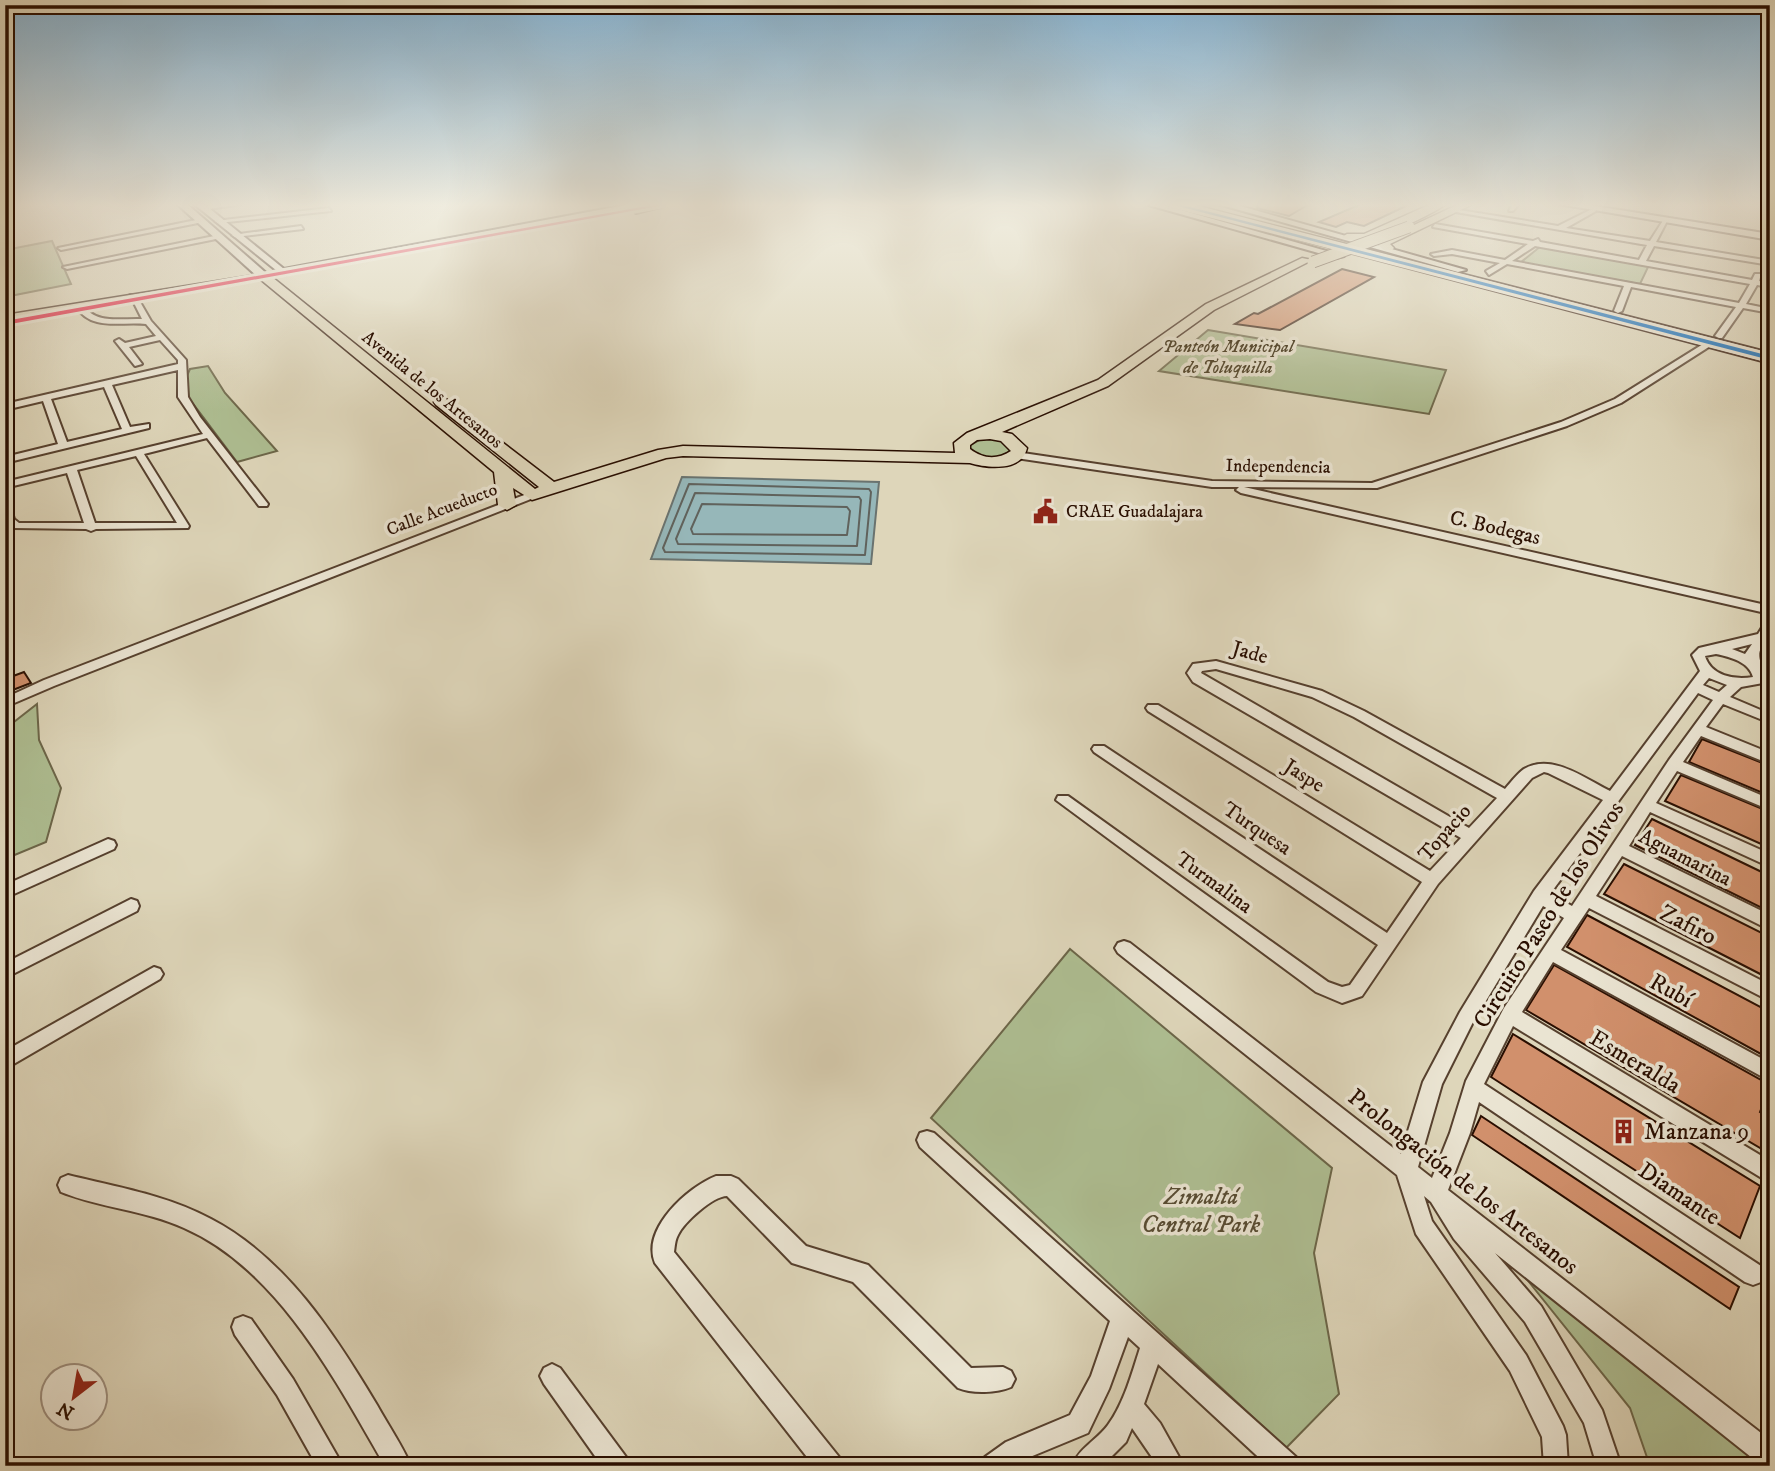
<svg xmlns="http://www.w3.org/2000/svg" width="1775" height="1471" viewBox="0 0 1775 1471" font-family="'IM FELL DW Pica',serif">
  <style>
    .green { fill: #aebe92; stroke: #6c6649; stroke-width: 2 }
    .water { fill: #96b7b9; stroke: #6a736f; stroke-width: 2 }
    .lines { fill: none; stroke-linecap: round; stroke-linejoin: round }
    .shore { stroke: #60625c; stroke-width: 2 }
    .building { fill: #d1906c; stroke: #290e00; stroke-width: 2 }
    .street-casing { stroke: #56402e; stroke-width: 4 }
    .secondary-casing { stroke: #290e00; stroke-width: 4 }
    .primary-casing { stroke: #290e00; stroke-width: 3 }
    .highway-casing { stroke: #290e00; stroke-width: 4 }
    .street { fill: #eae4d2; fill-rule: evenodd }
    .secondary { fill: #eae4d2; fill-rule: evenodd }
    .primary { fill: #ded6ba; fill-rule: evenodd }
    .highway { fill: #ded6ba; fill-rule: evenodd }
    .primary-bridge-casing { stroke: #290e00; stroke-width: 13; stroke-linecap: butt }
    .primary-bridge { stroke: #ded6ba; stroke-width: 11 }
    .bus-1-casing { stroke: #eae4d2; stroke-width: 6 }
    .bus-2-casing { stroke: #eae4d2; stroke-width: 6 }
    .bus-1 { fill: #e4002b; fill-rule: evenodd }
    .bus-2 { fill: #0065bd; fill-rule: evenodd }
    .labels { text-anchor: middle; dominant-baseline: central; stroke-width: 7; stroke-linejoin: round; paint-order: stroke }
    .far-park-label { font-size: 18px; font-style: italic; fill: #584c33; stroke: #eae4d2 }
    .far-street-label { font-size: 18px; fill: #290e00; stroke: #eae4d2 }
    .far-poi-label { font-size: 18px; fill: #290e00; stroke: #eae4d2; text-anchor: start }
    .street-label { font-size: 21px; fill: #290e00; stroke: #eae4d2 }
    .near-street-label { font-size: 24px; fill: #290e00; stroke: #eae4d2 }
    .near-poi-label { font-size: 24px; fill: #290e00; stroke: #eae4d2; text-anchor: start }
    .near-park-label { font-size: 24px; font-style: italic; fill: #584c33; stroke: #eae4d2 }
  </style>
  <rect width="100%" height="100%" fill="#ded6ba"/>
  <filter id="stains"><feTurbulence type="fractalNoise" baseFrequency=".00286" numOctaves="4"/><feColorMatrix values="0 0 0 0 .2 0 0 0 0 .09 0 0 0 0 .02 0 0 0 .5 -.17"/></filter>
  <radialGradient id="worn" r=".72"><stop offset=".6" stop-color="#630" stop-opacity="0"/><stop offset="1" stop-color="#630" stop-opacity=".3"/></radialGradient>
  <g class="green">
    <polygon points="52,241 71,284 5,297 5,250"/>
    <polygon points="1541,246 1649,265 1640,284 1520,263"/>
    <polygon points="1208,330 1446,370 1429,414 1159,371"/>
    <polygon points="208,366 225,393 277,451 237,462 188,397 185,380 190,369"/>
    <path d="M983,438L1004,441L1011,450C999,461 981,459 969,449L970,445Z"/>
    <polygon points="37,704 39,740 61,788 46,842 5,859 5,729"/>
    <polygon points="1070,949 1332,1168 1314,1253 1339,1394 1286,1448 931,1118"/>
    <polygon points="1517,1267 1766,1466 1650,1466 1630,1408"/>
  </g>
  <polygon class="water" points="682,477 879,482 871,564 651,559"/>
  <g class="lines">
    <g class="shore">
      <polygon points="689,484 869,489 871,492 865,555 665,552 663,548"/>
      <polygon points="695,493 859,497 861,500 857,546 678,544 676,539"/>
      <polygon points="702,504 847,507 850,511 847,535 693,534 691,529"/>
    </g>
  </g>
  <g class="building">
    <polygon points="1258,204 1309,204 1289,216 1257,208"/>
    <polygon points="1361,204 1410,204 1364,226 1347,222 1336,227 1319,222"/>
    <polygon points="1342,269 1374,277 1280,330 1235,324 1254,313 1258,314"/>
    <polygon points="24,672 31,683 5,693 5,679"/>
    <polygon points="1702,739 1770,766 1770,796 1689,762"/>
    <polygon points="1681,775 1770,812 1770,848 1665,801"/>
    <polygon points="1652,819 1770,876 1770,912 1635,845"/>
    <polygon points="1624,864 1770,937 1770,979 1604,894"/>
    <polygon points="1587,915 1770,1012 1770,1059 1567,947"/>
    <polygon points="1554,965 1770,1085 1760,1112 1770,1118 1770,1144 1767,1152 1526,1010"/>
    <polygon points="1513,1034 1760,1186 1740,1238 1491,1077"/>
    <polygon points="1481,1116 1739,1287 1730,1309 1472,1135"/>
  </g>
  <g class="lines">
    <defs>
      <g id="street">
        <polygon points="217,204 242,204 202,210 199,208"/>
        <polygon points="1512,204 1519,204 1513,211 1509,211"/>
        <polygon points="1764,204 1770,204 1770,207"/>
        <polygon points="329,208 331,211 218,223 215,221"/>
        <path d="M1594,208L1596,211L1566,228L1650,241L1664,219L1667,221L1656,242L1770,261V265L1654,246L1646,261L1752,280L1755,274H1761L1759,281L1770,283V287L1757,285L1746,304L1770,309V313L1743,308L1722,338H1719L1715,336L1736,307L1631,287L1622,311L1618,313L1614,311L1624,286L1507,264L1489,275L1486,271L1500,263L1452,254L1434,256L1431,254L1452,250L1505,260L1528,244L1433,227L1435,224L1533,241L1538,239L1540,242L1639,260L1647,245L1450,211L1453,209L1558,226ZM1535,246L1750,284L1739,303L1512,261Z"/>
        <polygon points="201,219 203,222 61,250 58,248"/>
        <polygon points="301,226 303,229 235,237 232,235"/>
        <polygon points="219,235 221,238 67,269 63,267"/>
        <path d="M130,295H136L151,321L186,360L188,397L200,417L268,504L267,506H259L207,438L144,454L189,526L188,528L96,529L91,531L86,529L13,528L5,523V503L10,506L14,519L19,523H84L67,473L5,488V482L203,434L178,397V370L112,385L130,427L149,424V428L5,463V457L58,444L43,401L5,410V404L178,364V360L160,340L129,347L142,364L135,366L115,341L119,339L125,343L156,336L146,324C119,321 93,332 75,306L82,304C96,325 120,318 142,319ZM104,387L122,429L67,442L51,399ZM136,456L177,523H95L77,470Z"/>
        <polygon points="1708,341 1715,343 1621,403 1567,426 1377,488 1244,487 1770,606 1770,614 1241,493 1236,490 1239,487 1212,487 1016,458 1011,455 1016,452 1212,481 1372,483 1561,422 1615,399"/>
        <polygon points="532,492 537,495 536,497 54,686 5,707 5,698 44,680"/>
        <path d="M1770,620C1770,651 1748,644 1767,675L1763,683L1741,687L1730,697L1770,714V723L1723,704L1706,727L1770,753V764L1701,736L1683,762L1770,799V810L1677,771L1656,803L1770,854V867L1650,812L1629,846L1770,915V930L1622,856L1596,896L1770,985V1001L1589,908L1561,950L1770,1063V1081L1553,962L1522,1012L1770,1161V1183L1513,1026L1484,1084L1761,1266L1764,1274L1761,1282L1753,1285L1745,1282L1479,1102L1470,1133L1448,1190L1770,1440V1466L1761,1465L1495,1253L1541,1306L1602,1410L1621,1466H1597L1584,1423L1525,1322L1454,1239L1431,1202L1424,1196L1432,1221L1526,1355L1563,1426L1566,1435L1568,1466H1544L1542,1437L1510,1371L1416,1234L1397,1175L1118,953L1115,948L1118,943L1124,941L1130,943L1401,1154L1423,1082L1460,1012L1534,891L1603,800L1548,773L1544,772L1532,778L1438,884L1362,996L1342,1003L1316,992L1056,800L1058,796H1068L1328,982L1342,987L1350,985L1378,945L1094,752L1092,749L1094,746H1104L1387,933L1422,882L1148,711L1146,708L1148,705H1158L1430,871L1461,838L1193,682L1187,673L1193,664L1216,661L1322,691L1364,711L1505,789C1511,782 1517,774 1524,769C1552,753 1584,778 1610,791L1700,671L1692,655L1699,648L1758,634L1766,621ZM1752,644L1745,654L1732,649ZM1716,654C1731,657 1749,662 1753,677C1734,680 1711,676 1705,656ZM1216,669L1312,697L1354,717L1497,798L1469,828L1201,673L1202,671ZM1709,678L1727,685L1719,692L1703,685ZM1698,693L1713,700L1669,760L1572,906L1550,894ZM1543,906L1564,918L1504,1008L1466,1081L1450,1133L1432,1178L1418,1167L1442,1084L1472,1024Z"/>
        <polygon points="108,839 114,841 116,845 114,849 5,898 5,885"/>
        <polygon points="131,899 137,901 139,906 137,911 5,978 5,963"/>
        <polygon points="154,967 160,969 163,974 160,979 5,1069 5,1051"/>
        <path d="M927,1131L934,1133L1296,1457L1299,1466H1268L1158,1364L1144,1404L1160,1423L1184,1466H1158L1132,1428L1126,1442L1102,1466H1072C1079,1448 1097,1440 1108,1425C1124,1403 1132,1373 1140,1348L1128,1337L1109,1389L1088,1433L1030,1457L1033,1466H982L985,1457L1006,1442L1070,1415L1091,1376L1110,1321L920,1147L917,1140L920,1133Z"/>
        <path d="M68,1175C116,1187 167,1195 211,1219C286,1258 335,1335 377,1405C388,1425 402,1445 411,1466H385C336,1381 278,1269 184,1228C145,1210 100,1208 61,1192L58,1185L61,1178Z"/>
        <path d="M716,1176H731L738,1179L806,1246L868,1265L971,1368L1003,1367L1011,1371L1015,1379L1011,1387C997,1393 972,1394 958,1388L853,1282L792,1263L727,1196C713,1196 684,1222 678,1235C675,1240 675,1246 674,1252L839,1457L842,1466H814L655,1263C641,1229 688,1187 716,1176Z"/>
        <polygon points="243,1316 251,1319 293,1379 343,1466 317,1466 277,1395 235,1335 232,1327 235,1319"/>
        <polygon points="552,1364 560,1368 626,1457 629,1466 602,1466 544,1384 540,1376 544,1368"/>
      </g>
      <g id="secondary">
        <polygon points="177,204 187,204 266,273 266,277 258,277"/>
        <polygon points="194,204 204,204 284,269 631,204 672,204 636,213 632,209 282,275"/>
        <polygon points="1145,204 1160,204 1344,256 1336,258"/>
        <polygon points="1218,204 1233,204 1466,270 1458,272"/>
        <polygon points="1559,204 1582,204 1770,234 1770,240"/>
      </g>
      <g id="primary">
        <path d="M1431,204H1446C1428,217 1360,250 1342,237L1347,234H1364Z"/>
        <polygon points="1459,204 1473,204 1390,244 1394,248 1392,250 1384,250 1378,245 1382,240"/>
        <path d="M1302,258L1312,260L1214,310L1108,386L1002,432L1012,434L1027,448C1022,472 987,468 970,463L683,456L666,458L532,500L513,488L516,505L507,510L498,505L494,472L260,279L5,323V315L279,271V275L272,277L535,489L539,487L436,405L434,402L436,399H446L554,482L658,450L683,446L955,453L954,443L967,433L1098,380L1206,304ZM990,439L1001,441L1011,451C997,460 983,459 970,449V445L977,440Z"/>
      </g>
      <polygon id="highway" points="1166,204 1188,204 1770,353 1770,363"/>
    </defs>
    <use href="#street" class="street-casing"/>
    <use href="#secondary" class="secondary-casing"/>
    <use href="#primary" class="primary-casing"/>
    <use href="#highway" class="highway-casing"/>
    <use href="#street" class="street"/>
    <use href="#secondary" class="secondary"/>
    <use href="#primary" class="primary"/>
    <use href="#highway" class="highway"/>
    <defs>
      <polyline id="primary-bridge" points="1313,262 1409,227"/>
    </defs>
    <use href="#primary-bridge" class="primary-bridge-casing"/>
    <use href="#primary-bridge" class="primary-bridge"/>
    <defs>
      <polygon id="bus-1" points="658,204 670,204 5,325 5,321"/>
      <polygon id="bus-2" points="1179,204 1770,356 1770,360 1170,204"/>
    </defs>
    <use href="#bus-1" class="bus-1-casing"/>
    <use href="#bus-2" class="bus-2-casing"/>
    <use href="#bus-1" class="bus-1"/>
    <use href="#bus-2" class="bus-2"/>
  </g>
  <linearGradient id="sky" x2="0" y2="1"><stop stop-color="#87b5d5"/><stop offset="0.5" stop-color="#f0ede0"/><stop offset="1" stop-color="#f0ede0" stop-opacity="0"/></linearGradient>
  <rect width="1775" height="410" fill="url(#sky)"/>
  <defs>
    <symbol id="civic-bare" viewBox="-9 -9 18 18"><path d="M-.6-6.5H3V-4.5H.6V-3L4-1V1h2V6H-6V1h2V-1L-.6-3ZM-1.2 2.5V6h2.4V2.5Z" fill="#8f2418" stroke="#eae4d2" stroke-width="2.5" paint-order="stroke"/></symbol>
    <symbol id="building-bare" viewBox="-9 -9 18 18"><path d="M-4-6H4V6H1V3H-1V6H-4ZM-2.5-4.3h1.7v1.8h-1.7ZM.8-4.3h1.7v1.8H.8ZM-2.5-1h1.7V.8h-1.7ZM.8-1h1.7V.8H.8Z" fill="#8f2418" stroke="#eae4d2" stroke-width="2.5" paint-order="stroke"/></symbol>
  </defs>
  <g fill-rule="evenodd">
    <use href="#civic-bare" x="1028" y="494" width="35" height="35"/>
    <use href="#building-bare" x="1606" y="1114" width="35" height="35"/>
  </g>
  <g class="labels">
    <g class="far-park-label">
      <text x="1228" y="347">Panteón Municipal<tspan x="1228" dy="21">de Toluquilla</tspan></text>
    </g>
    <g class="far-street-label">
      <text transform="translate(432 390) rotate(39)">Avenida de los Artesanos</text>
      <text transform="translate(1278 467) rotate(1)">Independencia</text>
      <text transform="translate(442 510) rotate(-21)">Calle Acueducto</text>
    </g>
    <g class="far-poi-label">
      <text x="1066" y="512">CRAE Guadalajara</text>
    </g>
    <g class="street-label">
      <text transform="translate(1495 528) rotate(13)">C. Bodegas</text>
      <text transform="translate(1250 653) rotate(16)">Jade</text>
      <text transform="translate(1304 776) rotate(32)">Jaspe</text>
      <text transform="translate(1257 829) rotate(34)">Turquesa</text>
      <text transform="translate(1445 833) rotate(-49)">Topacio</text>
      <text transform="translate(1685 858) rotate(27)">Aguamarina</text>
      <text transform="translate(1214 883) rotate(36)">Turmalina</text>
    </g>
    <g class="near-street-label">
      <text transform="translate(1549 915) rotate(-58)">Circuito Paseo de los Olivos</text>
      <text transform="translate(1688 925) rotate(27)">Zafiro</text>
      <text transform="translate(1671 991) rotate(29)">Rubí</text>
      <text transform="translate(1635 1062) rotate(31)">Esmeralda</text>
      <text transform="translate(1463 1182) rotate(38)">Prolongación de los Artesanos</text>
      <text transform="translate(1679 1194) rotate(34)">Diamante</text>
    </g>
    <g class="near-poi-label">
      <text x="1644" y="1132">Manzana 9</text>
    </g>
    <g class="near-park-label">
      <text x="1201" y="1197">Zimaltá<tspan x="1201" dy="28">Central Park</tspan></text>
    </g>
  </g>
  <rect width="1775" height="1471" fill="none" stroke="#ded6ba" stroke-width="28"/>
  <rect x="7" y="7" width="1761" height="1457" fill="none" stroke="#290e00" stroke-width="3.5"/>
  <rect x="14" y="14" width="1747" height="1443" fill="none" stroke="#290e00" stroke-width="2"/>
  <g transform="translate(74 1397) rotate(211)"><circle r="33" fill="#eae4d2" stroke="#9d8e7e" stroke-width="2"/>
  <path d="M0-5L12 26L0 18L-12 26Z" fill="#8f2418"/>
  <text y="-10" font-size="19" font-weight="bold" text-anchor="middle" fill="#290e00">N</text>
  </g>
  <rect width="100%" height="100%" filter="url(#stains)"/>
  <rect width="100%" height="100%" fill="url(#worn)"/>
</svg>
